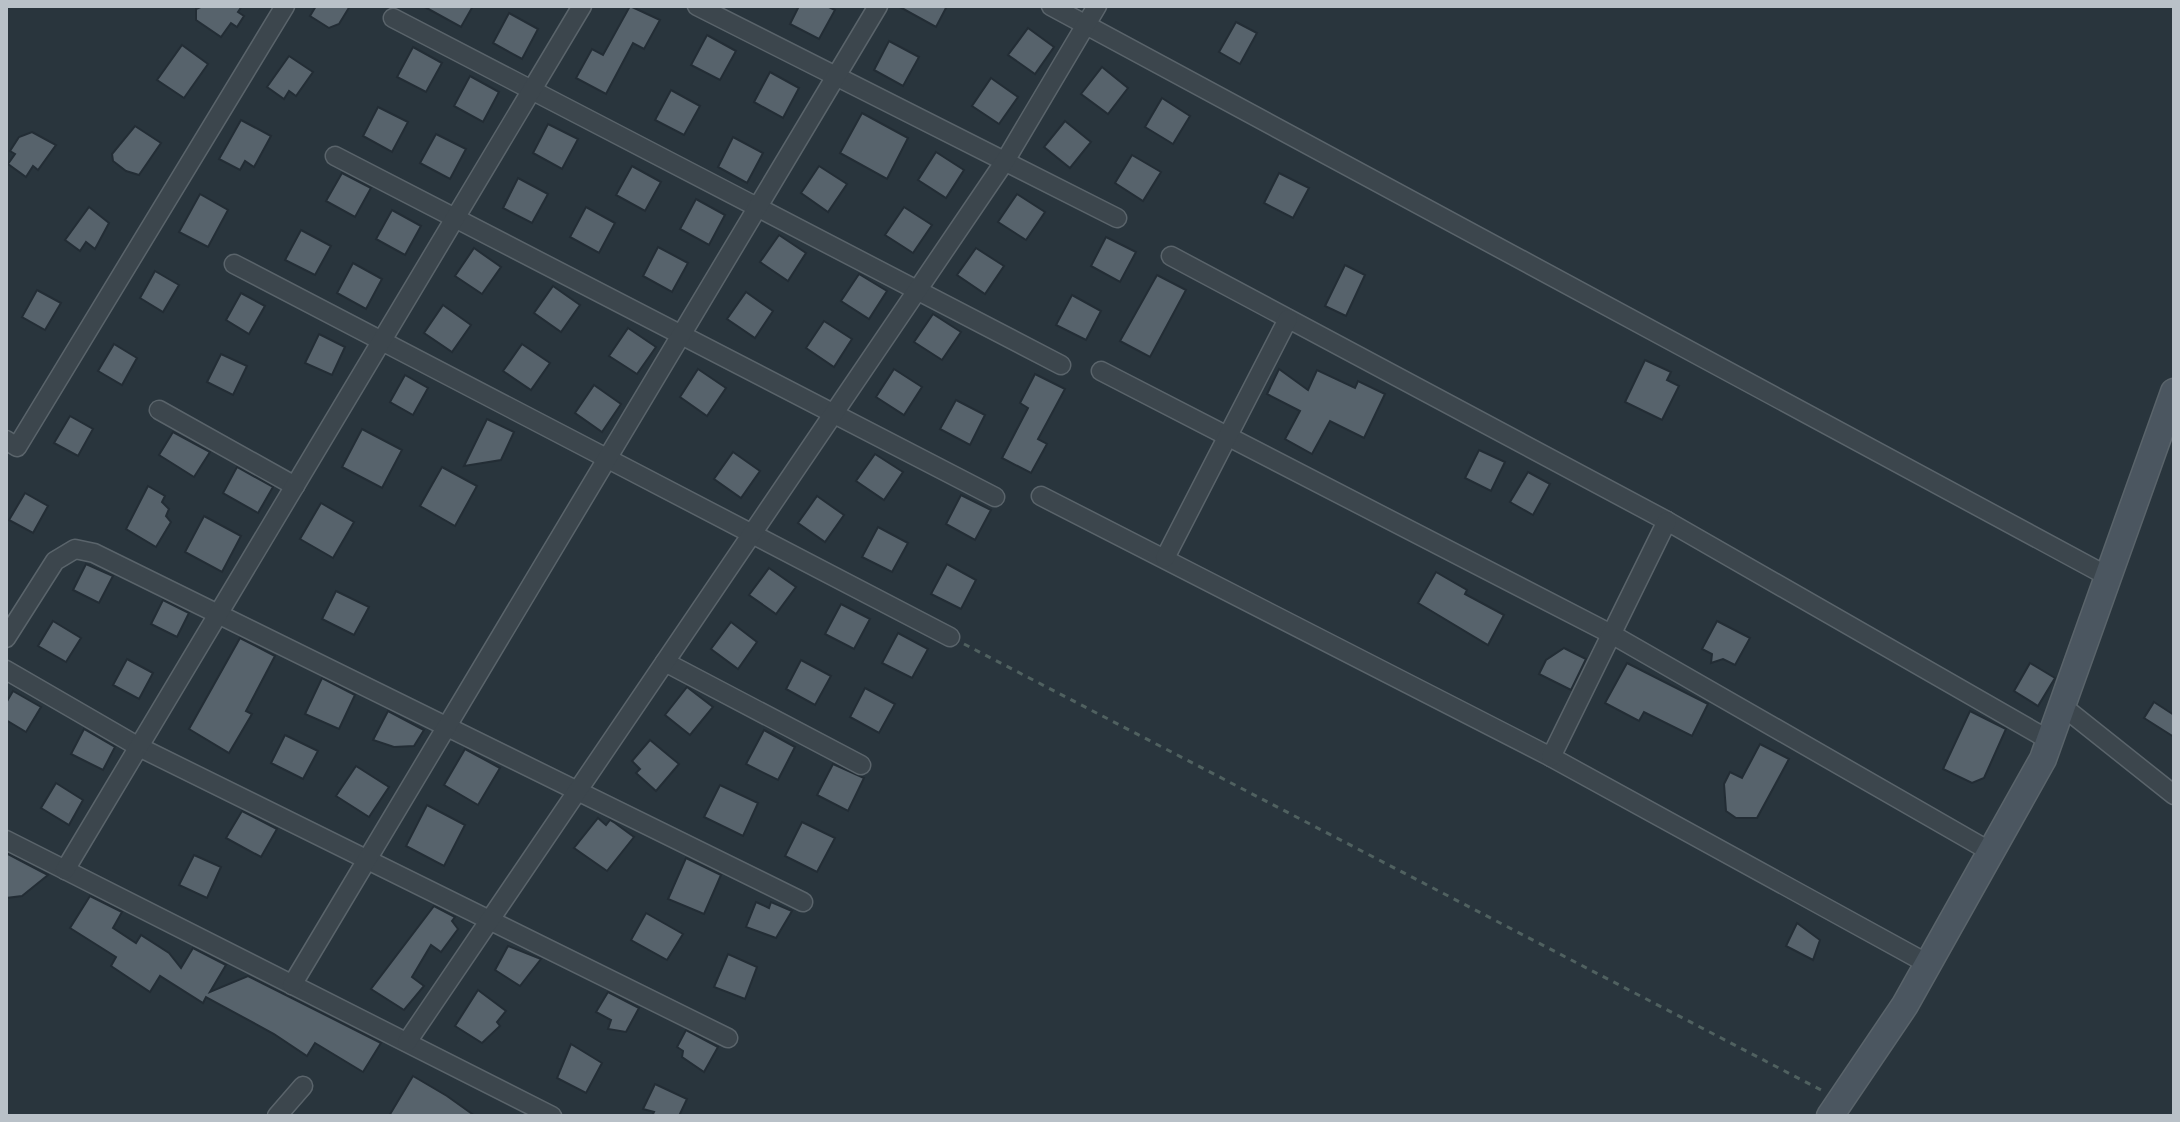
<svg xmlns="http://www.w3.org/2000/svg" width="2180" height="1122" viewBox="0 0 2180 1122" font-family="Commissioner,sans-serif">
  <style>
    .building { fill: #57636c; stroke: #232d35; stroke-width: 2 }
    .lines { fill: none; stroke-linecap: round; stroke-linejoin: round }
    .street-casing { stroke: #5a646b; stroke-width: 21 }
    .secondary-casing { stroke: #5a646b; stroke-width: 29 }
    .path { stroke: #506160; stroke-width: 3; stroke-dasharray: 6 6; stroke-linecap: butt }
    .street { stroke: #3c464d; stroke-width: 18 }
    .secondary { stroke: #4b5660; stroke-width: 26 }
  </style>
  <rect width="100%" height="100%" fill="#29353d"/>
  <g class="building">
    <polygon points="203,6 242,6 238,12 244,16 237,27 231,23 221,37 196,20 196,9"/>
    <polygon points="316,6 350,6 339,24 329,28 310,16"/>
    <polygon points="423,6 473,6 461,27"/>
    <polygon points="630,6 660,20 644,49 633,43 606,94 576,78 592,49 603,55"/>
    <polygon points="799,6 827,6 835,10 819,39 790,24"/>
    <polygon points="898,6 947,6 936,27"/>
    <polygon points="509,13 538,29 522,59 493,43"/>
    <polygon points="1236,22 1257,33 1240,64 1219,52"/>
    <polygon points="1028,28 1054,47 1035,74 1008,55"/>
    <polygon points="707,35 736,51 720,80 691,65"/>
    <polygon points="889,41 919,57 903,86 874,70"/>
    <polygon points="182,45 208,64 184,98 157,80"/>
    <polygon points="413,47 442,63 426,92 397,77"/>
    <polygon points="289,56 313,72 296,96 289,91 284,99 267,87"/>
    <polygon points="1102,67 1128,88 1108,114 1081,94"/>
    <polygon points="770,72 799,88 783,118 754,102"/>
    <polygon points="470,76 499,92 483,122 454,106"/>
    <polygon points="991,78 1018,97 999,124 972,106"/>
    <polygon points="671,90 700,106 684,135 655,120"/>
    <polygon points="1162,98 1190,116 1173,144 1145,127"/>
    <polygon points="378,107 408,122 392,152 363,136"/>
    <polygon points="862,113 908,138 887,179 840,153"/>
    <polygon points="241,120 271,136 254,167 245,161 240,170 219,159"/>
    <polygon points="1065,121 1091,142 1070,168 1044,147"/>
    <polygon points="548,124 578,139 562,169 533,153"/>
    <polygon points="135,126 161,143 139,175 126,171 113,161 112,154"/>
    <polygon points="32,132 56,145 38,170 33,166 26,177 8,164 15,154 10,151 19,137"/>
    <polygon points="436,134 466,149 450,179 420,163"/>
    <polygon points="733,137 763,153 747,183 718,167"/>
    <polygon points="936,152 964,170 946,198 918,180"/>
    <polygon points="1132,155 1161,172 1143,201 1115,183"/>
    <polygon points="632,166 661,182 645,211 616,195"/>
    <polygon points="819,166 847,184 828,212 801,193"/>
    <polygon points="342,173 371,188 355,217 326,201"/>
    <polygon points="1279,173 1309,188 1293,218 1264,203"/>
    <polygon points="518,178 548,194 532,223 503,208"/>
    <polygon points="200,194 228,210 208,247 179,232"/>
    <polygon points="1017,194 1045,212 1026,240 998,222"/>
    <polygon points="696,199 725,215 709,245 680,229"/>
    <polygon points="89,207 109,223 95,249 86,242 80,251 65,240"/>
    <polygon points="586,207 615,223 599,253 570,237"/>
    <polygon points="904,207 932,225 913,253 885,235"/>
    <polygon points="392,210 421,226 405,255 376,239"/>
    <polygon points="301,230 331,246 315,275 285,260"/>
    <polygon points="779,235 806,253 788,281 760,262"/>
    <polygon points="1106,237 1136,252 1120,282 1091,266"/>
    <polygon points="658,247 688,263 672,292 643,276"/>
    <polygon points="474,248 501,267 482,294 455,276"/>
    <polygon points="976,248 1004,266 985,294 957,275"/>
    <polygon points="353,263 382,279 366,309 337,293"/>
    <polygon points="1345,265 1365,275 1346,316 1325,306"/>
    <polygon points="155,271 179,285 163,312 140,298"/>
    <polygon points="859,274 887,291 869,319 841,301"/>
    <polygon points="1157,275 1186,290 1150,357 1120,341"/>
    <polygon points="553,286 580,305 561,332 534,313"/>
    <polygon points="37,290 61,303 45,330 22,317"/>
    <polygon points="746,292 773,311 755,338 727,319"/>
    <polygon points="241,293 265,306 249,334 226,320"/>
    <polygon points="1072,295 1101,311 1086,340 1056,325"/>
    <polygon points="443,305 471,325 452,352 424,333"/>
    <polygon points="933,314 961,332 942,360 914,342"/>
    <polygon points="824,321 852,339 834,367 806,348"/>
    <polygon points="628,328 656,347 637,374 609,356"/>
    <polygon points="319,334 345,347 332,375 305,363"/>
    <polygon points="114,344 137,358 122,385 98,371"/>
    <polygon points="522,344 550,363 531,390 503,371"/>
    <polygon points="221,354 247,366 233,395 207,382"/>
    <polygon points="1645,360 1671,372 1667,380 1679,386 1662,420 1625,402"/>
    <polygon points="698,369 726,388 707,416 680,397"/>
    <polygon points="894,369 922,387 904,415 876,397"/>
    <polygon points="1279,369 1308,390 1317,370 1355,388 1358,381 1385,394 1364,438 1330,421 1312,454 1285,439 1300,411 1267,394"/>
    <polygon points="1035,374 1065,389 1038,439 1047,444 1031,473 1002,458 1028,408 1020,403"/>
    <polygon points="405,375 428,388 413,415 390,402"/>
    <polygon points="594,385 621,404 602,432 575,413"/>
    <polygon points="956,400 985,415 970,445 940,429"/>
    <polygon points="70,416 93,429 78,456 54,443"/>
    <polygon points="487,419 514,432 501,460 464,466"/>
    <polygon points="362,429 402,450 382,488 342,467"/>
    <polygon points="173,432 210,452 194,477 159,455"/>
    <polygon points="1479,450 1505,462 1491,491 1465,478"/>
    <polygon points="733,452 760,471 741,498 714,479"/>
    <polygon points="875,454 903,472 884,500 856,481"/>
    <polygon points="237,467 273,487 258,513 223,493"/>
    <polygon points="442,467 477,486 455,526 420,506"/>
    <polygon points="1528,472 1550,484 1533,515 1510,502"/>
    <polygon points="148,486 165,496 162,502 169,509 166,516 171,522 156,547 126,529"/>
    <polygon points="25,493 48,506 33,533 9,520"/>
    <polygon points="961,495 991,510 975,540 946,524"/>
    <polygon points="817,496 844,515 825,542 798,523"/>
    <polygon points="321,503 354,522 333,558 300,539"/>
    <polygon points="204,516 241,536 222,572 185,552"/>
    <polygon points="878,527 908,543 892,572 862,557"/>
    <polygon points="86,564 113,576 99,603 73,590"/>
    <polygon points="947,564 976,580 961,609 931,594"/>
    <polygon points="769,568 796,587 776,614 749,595"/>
    <polygon points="1436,572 1467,590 1465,594 1504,615 1488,645 1418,603"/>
    <polygon points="336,591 369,607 354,635 322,619"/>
    <polygon points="163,600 189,613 177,637 151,624"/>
    <polygon points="841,604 870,619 854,649 825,634"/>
    <polygon points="53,621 81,638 66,662 38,646"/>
    <polygon points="1717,621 1750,638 1735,665 1723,659 1711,663 1712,654 1702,649"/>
    <polygon points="731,622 757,642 738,669 711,649"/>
    <polygon points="898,633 928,649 912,678 882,663"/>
    <polygon points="240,638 275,656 246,711 252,714 229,753 189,729"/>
    <polygon points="1564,648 1586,659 1571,690 1539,674 1546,660"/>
    <polygon points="127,659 153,673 139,699 113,685"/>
    <polygon points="801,660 831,676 815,705 786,689"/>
    <polygon points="1627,663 1708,704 1692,736 1644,712 1639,721 1605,703"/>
    <polygon points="2030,663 2055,678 2038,706 2014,691"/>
    <polygon points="322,678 355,695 339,729 305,714"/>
    <polygon points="687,687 713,707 690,735 665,715"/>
    <polygon points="865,688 895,704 879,733 850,717"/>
    <polygon points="13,691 41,707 26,732 6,720 6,703"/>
    <polygon points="2154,702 2174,715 2174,737 2144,718"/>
    <polygon points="388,711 424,730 414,746 394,747 373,740"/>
    <polygon points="1970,711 2006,729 1984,778 1972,783 1943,769"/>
    <polygon points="84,729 115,747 103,770 71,754"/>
    <polygon points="764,730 795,747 778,780 746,764"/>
    <polygon points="285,735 318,751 303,779 271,763"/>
    <polygon points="650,740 679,764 656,791 636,773 640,769 632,761"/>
    <polygon points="1760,744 1789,759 1757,818 1736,818 1726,811 1724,784 1730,772 1742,778"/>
    <polygon points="465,749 500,768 478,805 444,785"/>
    <polygon points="833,764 864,778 848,811 817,795"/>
    <polygon points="356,766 389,787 369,817 336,796"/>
    <polygon points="56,783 83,800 69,825 41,808"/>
    <polygon points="720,785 758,803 743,836 704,817"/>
    <polygon points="427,805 465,825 444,866 406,846"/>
    <polygon points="242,811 277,829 261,857 226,838"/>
    <polygon points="598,818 606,825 610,820 615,823 634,837 607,871 574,848"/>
    <polygon points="802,822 835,838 817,872 785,856"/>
    <polygon points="6,853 46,874 48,875 22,896 6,898"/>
    <polygon points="194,855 221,867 207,898 179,885"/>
    <polygon points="686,858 721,875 704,914 668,899"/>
    <polygon points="90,896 122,912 113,928 136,943 141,935 169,953 181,968 193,948 226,965 210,992 248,976 381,1043 363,1072 315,1043 307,1056 274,1034 206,997 203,1003 160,976 150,992 111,966 116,957 70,928"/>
    <polygon points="756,902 769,908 771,902 792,911 776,938 746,927"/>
    <polygon points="434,906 455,917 452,921 458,929 441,952 431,945 412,977 424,986 404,1010 371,989"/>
    <polygon points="646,913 683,934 667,960 631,940"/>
    <polygon points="1797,923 1820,940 1813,960 1786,946"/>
    <polygon points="508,946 541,959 520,986 495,970"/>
    <polygon points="728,954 757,967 745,999 714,987"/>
    <polygon points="478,990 506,1011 497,1022 500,1026 482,1043 455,1026"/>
    <polygon points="608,992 639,1008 626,1032 608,1029 611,1020 596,1012"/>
    <polygon points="686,1030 718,1047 704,1072 682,1057 683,1051 677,1047"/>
    <polygon points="571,1044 602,1063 586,1093 557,1078"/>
    <polygon points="413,1076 447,1096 475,1116 389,1116"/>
    <polygon points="655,1084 687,1099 679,1116 652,1116 654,1112 643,1109"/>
  </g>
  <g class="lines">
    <defs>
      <g id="street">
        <polyline points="697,6 1117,218"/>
        <polyline points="1051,6 2109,577"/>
        <polyline points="393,18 1061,365"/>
        <polyline points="335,156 995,497"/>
        <polyline points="1171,256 1667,521 2049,740"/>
        <polyline points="234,264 950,637"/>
        <polyline points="1101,371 1613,635 1991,852"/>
        <polyline points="159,410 295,486"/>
        <polyline points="6,440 17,447 285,6"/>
        <polyline points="1041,496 1551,757 1928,964"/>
        <polyline points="1165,558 1288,319"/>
        <polyline points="6,638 55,561 75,549 94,553 803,902"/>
        <polyline points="665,662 861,765"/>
        <polyline points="6,670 139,747 728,1038"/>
        <polyline points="2061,705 2174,795"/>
        <polyline points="1551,757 1667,521"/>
        <polyline points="6,840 552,1116"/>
        <polyline points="65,870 582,6"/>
        <polyline points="292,985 878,6"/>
        <polyline points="407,1042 1005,161 1097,6"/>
        <polyline points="277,1116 303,1086"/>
      </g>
      <polyline id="secondary" points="1830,1116 1905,1005 2043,759 2174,392"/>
    </defs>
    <use href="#street" class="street-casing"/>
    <use href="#secondary" class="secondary-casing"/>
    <polyline class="path" points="964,644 1823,1091"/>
    <use href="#street" class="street"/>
    <use href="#secondary" class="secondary"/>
  </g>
  <rect width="2180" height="1122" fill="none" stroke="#b9c1c8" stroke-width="16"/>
</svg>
